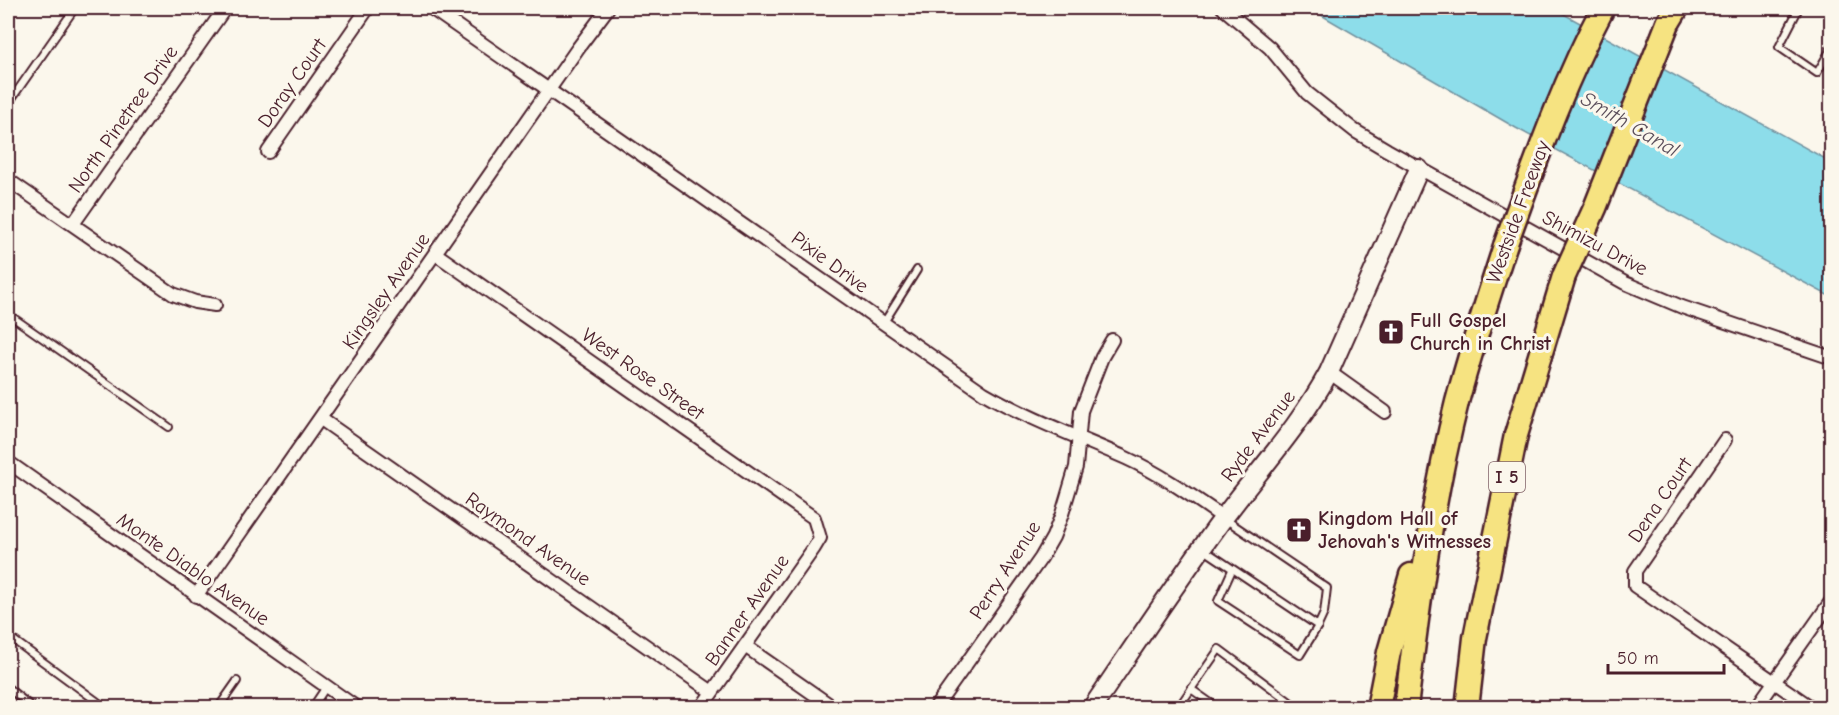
<svg xmlns="http://www.w3.org/2000/svg" width="1839" height="715" viewBox="0 0 1839 715" font-family="'Comic Neue',sans-serif">
  <style>
    .water { fill: #8dddea; stroke: #72919e; stroke-width: 1.5 }
    .lines { fill: none; stroke-linecap: round; stroke-linejoin: round }
    .lane-casing { stroke: #4a1f2b; stroke-width: 10 }
    .street-casing { stroke: #4a1f2b; stroke-width: 16 }
    .secondary-casing { stroke: #4a1f2b; stroke-width: 22 }
    .highway-casing { stroke: #4a1f2b; stroke-width: 27 }
    .lane { stroke: #fbf7ec; stroke-width: 6 }
    .street { stroke: #fbf7ec; stroke-width: 12 }
    .secondary { stroke: #fbf7ec; stroke-width: 18 }
    .highway { stroke: #f6e381; stroke-width: 22 }
    .highway-bridge-casing { stroke: #4a1f2b; stroke-width: 27; stroke-linecap: butt }
    .highway-bridge { stroke: #f6e381; stroke-width: 22 }
    .labels { text-anchor: middle; dominant-baseline: central; stroke-width: 6; stroke-linejoin: round; paint-order: stroke }
    .shield { fill: #fbf7ec; stroke: #7f6065; stroke-width: 1.5 }
    .shield-label { font-size: 18px; font-weight: bold; fill: #4a1f2b }
    .street-label { font-size: 20px; fill: #4a1f2b; stroke: #fbf7ec }
    .poi-label { font-size: 20px; font-weight: bold; fill: #4a1f2b; stroke: #fbf7ec; text-anchor: start }
    .water-label { font-size: 21px; font-style: italic; fill: #5b4e5b; stroke: #fbf7ec }
  </style>
  <rect width="100%" height="100%" fill="#fbf7ec"/>
  <filter id="ink" filterUnits="userSpaceOnUse"><feTurbulence type="fractalNoise" baseFrequency=".0167" numOctaves="2"/><feDisplacementMap in="SourceGraphic" scale="12" xChannelSelector="R" yChannelSelector="G"/><feConvolveMatrix kernelMatrix="1 2 1 2 8 2 1 2 1" color-interpolation-filters="sRGB"/></filter>
  <g filter="url(#ink)">
    <polygon class="water" points="1309,8 1553,8 1831,162 1831,297 1516,128"/>
    <g class="lines">
      <defs>
        <g id="lane">
          <polyline points="1799,8 1779,47 1817,73 1832,47"/>
          <polyline points="8,104 75,8"/>
          <polyline points="8,314 169,427"/>
          <polyline points="883,324 917,270"/>
          <polyline points="1203,549 1318,626 1324,613 1327,588 1225,519"/>
          <polyline points="1232,570 1218,601 1300,655 1318,626"/>
          <polyline points="8,636 106,708"/>
          <polyline points="8,688 33,708"/>
          <polyline points="1191,689 1218,708"/>
          <polyline points="218,708 237,681"/>
          <polyline points="312,708 326,687"/>
          <polyline points="1178,708 1219,649 1298,708"/>
        </g>
        <g id="street">
          <path d="M431,8L984,393C1029,419 1078,437 1126,458C1161,474 1192,496 1224,518"/>
          <polyline points="1223,8 1270,48 1307,93 1355,131 1387,150 1625,283 1682,307 1832,358"/>
          <polyline points="268,152 368,8"/>
          <polyline points="8,180 173,294 195,302 215,305"/>
          <polyline points="73,224 225,8"/>
          <polyline points="436,254 814,518 820,538 814,548 701,708"/>
          <polyline points="1329,372 1385,412"/>
          <polyline points="321,419 712,692"/>
          <polyline points="1725,440 1635,571 1635,586 1812,708"/>
          <polyline points="8,462 357,708"/>
          <polyline points="196,596 578,48 608,8"/>
          <polyline points="745,646 834,708"/>
          <polyline points="935,708 1041,558 1053,537 1062,514 1076,467 1081,411 1102,357 1112,340"/>
          <polyline points="1756,708 1832,600"/>
        </g>
        <path id="secondary" d="M1092,708C1135,645 1177,581 1222,520C1259,470 1300,426 1329,372L1419,169"/>
        <g id="highway">
          <polyline points="1668,23 1677,8"/>
          <polyline points="1378,708 1389,652 1411,575"/>
          <path d="M1406,708C1418,605 1432,502 1457,402C1471,349 1488,298 1505,246"/>
          <polyline points="1467,708 1475,638 1516,435 1564,276"/>
        </g>
      </defs>
      <use href="#lane" class="lane-casing"/>
      <use href="#street" class="street-casing"/>
      <use href="#secondary" class="secondary-casing"/>
      <use href="#highway" class="highway-casing"/>
      <use href="#lane" class="lane"/>
      <use href="#street" class="street"/>
      <use href="#secondary" class="secondary"/>
      <use href="#highway" class="highway"/>
      <defs>
        <g id="highway-bridge">
          <path d="M1505,246C1535,164 1562,85 1603,8"/>
          <polyline points="1564,276 1595,208 1668,23"/>
        </g>
      </defs>
      <use href="#highway-bridge" class="highway-bridge-casing"/>
      <use href="#highway-bridge" class="highway-bridge"/>
    </g>
  </g>
  <defs>
    <symbol id="church-square" viewBox="-11 -11 22 22"><rect x="-9" y="-9" width="18" height="18" rx="4" fill="#4a1f2b" stroke="#fbf7ec"/><path d="M-1.2-6h2.4v3.5h3.3v2.4h-3.3V6h-2.4V-.1h-3.3v-2.4h3.3Z" fill="#fff"/></symbol>
  </defs>
  <g fill-rule="evenodd">
    <use href="#church-square" x="1376" y="317" width="30" height="30"/>
    <use href="#church-square" x="1284" y="515" width="30" height="30"/>
  </g>
  <g class="labels">
    <rect class="shield" x="1489" y="462" width="36" height="30" rx="4.5"/>
    <g class="shield-label">
      <text x="1507" y="477">I 5</text>
    </g>
    <g class="street-label">
      <text transform="translate(292 83) rotate(-55)">Doray Court</text>
      <text transform="translate(123 119) rotate(-55)">North Pinetree Drive</text>
      <text transform="translate(1518 212) rotate(-70)">Westside Freeway</text>
      <text transform="translate(1595 243) rotate(28)">Shimizu Drive</text>
      <text transform="translate(830 262) rotate(36)">Pixie Drive</text>
      <text transform="translate(386 291) rotate(-55)">Kingsley Avenue</text>
      <text transform="translate(643 374) rotate(35)">West Rose Street</text>
      <text transform="translate(1258 436) rotate(-53)">Ryde Avenue</text>
      <text transform="translate(1660 500) rotate(-56)">Dena Court</text>
      <text transform="translate(528 539) rotate(35)">Raymond Avenue</text>
      <text transform="translate(193 569) rotate(35)">Monte Diablo Avenue</text>
      <text transform="translate(1005 570) rotate(-57)">Perry Avenue</text>
      <text transform="translate(747 610) rotate(-55)">Banner Avenue</text>
    </g>
    <g class="poi-label">
      <text x="1410" y="320">Full Gospel<tspan x="1410" dy="23">Church in Christ</tspan></text>
      <text x="1318" y="518">Kingdom Hall of<tspan x="1318" dy="23">Jehovah's Witnesses</tspan></text>
    </g>
    <g class="water-label">
      <text transform="translate(1630 124) rotate(30)">Smith Canal</text>
    </g>
  </g>
  <rect width="1839" height="715" fill="none" stroke="#fbf7ec" stroke-width="30"/>
  <rect x="15" y="15" width="1809" height="685" fill="none" stroke="#4a1f2b" stroke-width="2" filter="url(#ink)"/>
  <path d="M1608 664v9h116v-9" fill="none" stroke="#4a1f2b" stroke-width="3"/>
  <text x="1617" y="664" font-size="18" fill="#4a1f2b" stroke="#fbf7ec" stroke-width="4.5" paint-order="stroke">50 m</text>
</svg>
